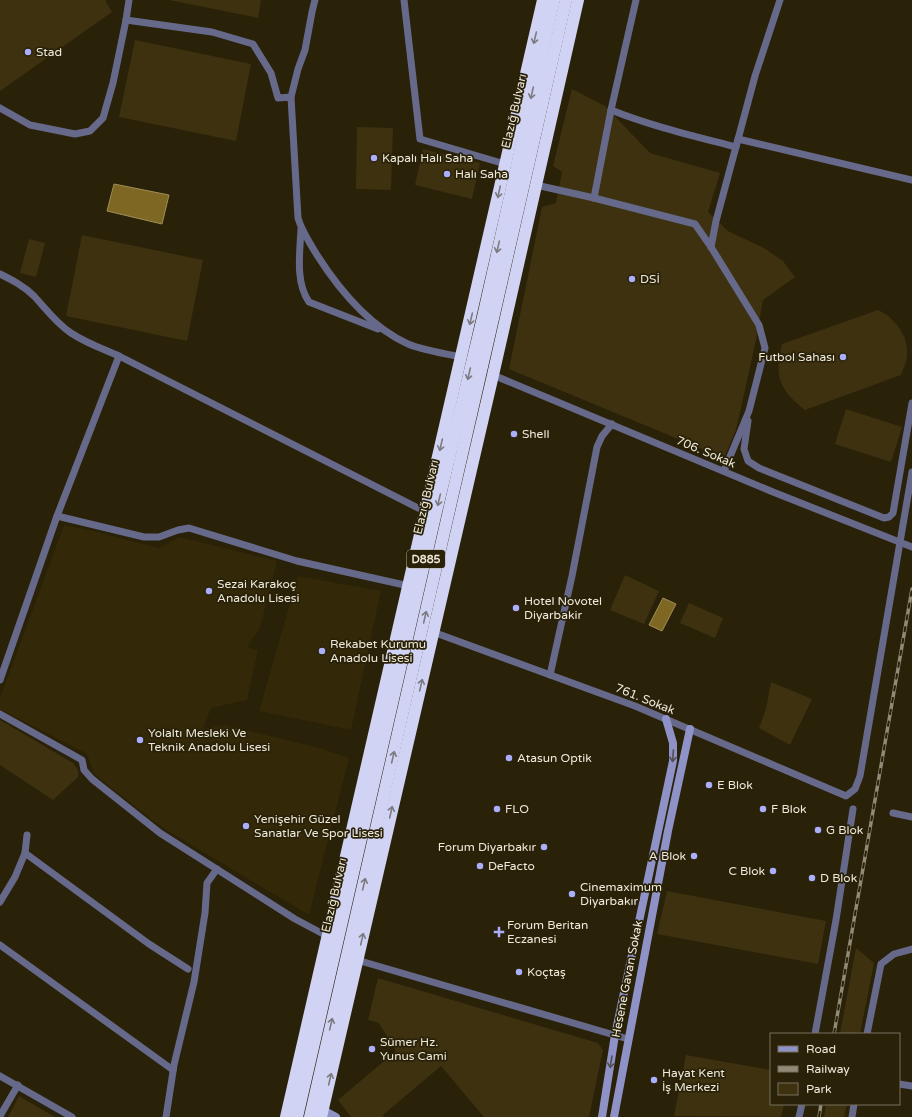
<svg xmlns="http://www.w3.org/2000/svg" width="912" height="1117" viewBox="0 0 912 1117" font-family="'Varela Round',sans-serif">
  <style>
    .built { fill: #332807 }
    .green { fill: #3d3110 }
    .water { fill: #7e6722; stroke: #a08e59 }
    .lines { fill: none; stroke-linecap: round; stroke-linejoin: round }
    .street { stroke: #67698a; stroke-width: 7 }
    .secondary { stroke: #8e92c6; stroke-width: 8 }
    .highway { stroke: #d0d3f4; stroke-width: 12 }
    .rail-casing { stroke: #908a76; stroke-width: 3.5 }
    .rail { stroke: #292108; stroke-width: 2; stroke-dasharray: 6; stroke-linecap: butt }
    .oneway { stroke: #7c7a7e }
    .oneway2 { stroke: #514e54 }
    .poi-dot { fill: #abaffb; stroke: #292108; stroke-width: 1.5 }
    .labels { text-anchor: middle; dominant-baseline: central; stroke-width: 3.5; stroke-linejoin: round; paint-order: stroke }
    .shield { fill: #292108; stroke: #b3ad9b; stroke-width: 1 }
    .shield-label { font-size: 11px; font-weight: bold; fill: #eee9da }
    .poi-label { font-size: 12px; fill: #eee9da; stroke: #292108; text-anchor: start }
    .street-label { font-size: 12px; fill: #eee9da; stroke: #292108 }
  </style>
  <rect width="100%" height="100%" fill="#292108"/>
  <g class="built">
    <polygon points="64,525 93,531 159,548 180,537 277,561 260,628 247,647 258,650 247,700 211,708 203,729 225,725 323,749 349,758 309,915 171,833 151,819 94,774 87,754 0,709 0,698"/>
    <polygon points="298,576 381,591 351,730 259,711"/>
  </g>
  <g class="green">
    <polygon points="0,0 106,0 106,2 112,12 0,91"/>
    <polygon points="169,0 261,0 258,18"/>
    <polygon points="135,40 251,64 236,141 119,117"/>
    <polygon points="572,89 605,106 650,153 720,173 708,212 728,231 764,248 783,261 795,277 763,300 756,340 736,430 724,458 509,369 542,207 556,203 562,172 553,166"/>
    <polygon points="357,127 393,128 391,190 356,189"/>
    <polygon points="423,149 480,163 472,199 415,185"/>
    <polygon points="82,235 203,260 187,341 66,316"/>
    <polygon points="29,239 45,243 36,277 20,273"/>
    <path d="M878,310C894,317 909,336 907,355C907,362 903,369 901,375L805,410C779,389 774,377 782,344Z"/>
    <polygon points="846,409 902,427 891,462 835,444"/>
    <polygon points="625,575 659,591 644,624 610,610"/>
    <polygon points="689,603 723,618 715,638 680,623"/>
    <polygon points="771,682 812,699 790,745 759,728 766,709"/>
    <polygon points="0,720 73,763 78,770 78,777 53,800 0,765"/>
    <polygon points="667,891 826,921 818,964 657,934"/>
    <polygon points="856,948 874,963 860,1034 840,1034"/>
    <polygon points="378,978 598,1043 603,1050 589,1117 484,1117 441,1066 383,1115 384,1117 351,1117 338,1100 396,1051 379,1023 368,1020"/>
    <polygon points="686,1055 771,1070 771,1104 784,1104 781,1117 674,1116"/>
    <polygon points="19,1096 55,1117 8,1117"/>
    <polygon points="826,1104 847,1104 844,1117 824,1117"/>
  </g>
  <g class="water">
    <polygon points="114,184 169,195 162,224 107,211"/>
    <polygon points="663,598 676,604 662,631 649,625"/>
  </g>
  <g class="lines">
    <g class="street">
      <polyline points="404,0 420,139 505,164"/>
      <polyline points="126,20 129,0"/>
      <polyline points="291,97 298,69 305,50 312,12 315,0"/>
      <path d="M0,108L30,125L75,134L90,131L103,118L113,83L126,20L212,32L253,44L271,73L278,98L291,97L298,218C302,232 310,243 317,255C340,291 369,326 408,344C422,350 446,354 462,357"/>
      <path d="M611,110C651,126 694,136 736,147"/>
      <polyline points="738,139 912,180"/>
      <polyline points="536,185 594,198 695,224 711,247 759,325 765,348 749,411 724,471"/>
      <polyline points="594,198 611,110 636,0"/>
      <path d="M301,229C300,252 295,282 309,302L378,329"/>
      <polyline points="711,247 716,221 755,76 780,0"/>
      <path d="M0,274C12,280 24,286 34,296C46,309 56,323 71,333C86,343 103,349 119,356L426,512"/>
      <polyline points="493,375 773,492 912,547"/>
      <polyline points="748,421 744,449 748,461 759,468 884,518 889,517 893,513 912,403"/>
      <polyline points="57,516 144,537 159,537 178,530 189,528 297,561 409,586"/>
      <polyline points="433,632 635,706 846,796 855,789 860,776 912,472"/>
      <polyline points="550,675 572,576 597,447 602,436 612,424"/>
      <polyline points="0,680 57,516 119,356"/>
      <polyline points="0,714 82,760 84,770 92,779 160,833 295,919 327,936"/>
      <polyline points="893,813 912,817"/>
      <polyline points="25,853 149,944 188,969"/>
      <polyline points="0,902 15,877 25,853 27,835"/>
      <polyline points="0,945 173,1070"/>
      <polyline points="357,960 628,1039"/>
      <polyline points="815,1034 836,920 853,809"/>
      <polyline points="867,1034 881,964 894,954 912,949"/>
      <polyline points="0,1076 72,1117"/>
      <polyline points="899,1084 912,1086"/>
      <polyline points="0,1116 18,1085"/>
      <polyline points="166,1117 174,1065 194,982 205,913 207,883 217,869"/>
      <polyline points="799,1117 802,1104"/>
      <polyline points="852,1117 854,1104"/>
    </g>
    <g class="secondary">
      <polyline points="323,1110 336,1117"/>
      <polyline points="602,1117 615,1035 673,761 673,743 666,719"/>
      <polyline points="614,1117 668,831 690,729"/>
    </g>
    <g class="highway">
      <polyline points="286,1117 543,0"/>
      <polyline points="297,1117 436,512 483,317 554,0"/>
      <polyline points="310,1117 566,0"/>
      <polyline points="321,1117 493,375 578,0"/>
    </g>
    <defs>
      <g id="rail">
        <polyline points="834,1034 912,589"/>
        <polyline points="819,1117 821,1104"/>
      </g>
    </defs>
    <use href="#rail" class="rail-casing"/>
    <use href="#rail" class="rail"/>
  </g>
  <defs><path id="oneway-shaft" d="M-6 0H5M1.5-3L5.5 0L1.5 3" fill="none" stroke-width="1.6" stroke-linecap="round" stroke-linejoin="round"/></defs>
  <g class="oneway">
    <use href="#oneway-shaft" transform="translate(535 38) rotate(103)"/>
    <use href="#oneway-shaft" transform="translate(532 93) rotate(103)"/>
    <use href="#oneway-shaft" transform="translate(499 192) rotate(102)"/>
    <use href="#oneway-shaft" transform="translate(498 247) rotate(103)"/>
    <use href="#oneway-shaft" transform="translate(471 319) rotate(103)"/>
    <use href="#oneway-shaft" transform="translate(469 374) rotate(103)"/>
    <use href="#oneway-shaft" transform="translate(441 445) rotate(103)"/>
    <use href="#oneway-shaft" transform="translate(439 500) rotate(103)"/>
    <use href="#oneway-shaft" transform="translate(425 617) rotate(-77)"/>
    <use href="#oneway-shaft" transform="translate(421 685) rotate(-77)"/>
    <use href="#oneway-shaft" transform="translate(393 757) rotate(-77)"/>
    <use href="#oneway-shaft" transform="translate(391 812) rotate(-77)"/>
    <use href="#oneway-shaft" transform="translate(364 884) rotate(-77)"/>
    <use href="#oneway-shaft" transform="translate(362 939) rotate(-77)"/>
    <use href="#oneway-shaft" transform="translate(331 1024) rotate(-77)"/>
    <use href="#oneway-shaft" transform="translate(330 1079) rotate(-77)"/>
  </g>
  <g class="oneway2">
    <use href="#oneway-shaft" transform="translate(673 756) rotate(94)"/>
    <use href="#oneway-shaft" transform="translate(611 1062) rotate(99)"/>
  </g>
  <g class="poi-dot">
    <circle cx="28" cy="52" r="4"/>
    <circle cx="374" cy="158" r="4"/>
    <circle cx="447" cy="174" r="4"/>
    <circle cx="632" cy="279" r="4"/>
    <circle cx="843" cy="357" r="4"/>
    <circle cx="514" cy="434" r="4"/>
    <circle cx="209" cy="591" r="4"/>
    <circle cx="516" cy="608" r="4"/>
    <circle cx="322" cy="651" r="4"/>
    <circle cx="140" cy="740" r="4"/>
    <circle cx="509" cy="758" r="4"/>
    <circle cx="709" cy="785" r="4"/>
    <circle cx="497" cy="809" r="4"/>
    <circle cx="763" cy="809" r="4"/>
    <circle cx="246" cy="826" r="4"/>
    <circle cx="818" cy="830" r="4"/>
    <circle cx="544" cy="847" r="4"/>
    <circle cx="694" cy="856" r="4"/>
    <circle cx="480" cy="866" r="4"/>
    <circle cx="773" cy="871" r="4"/>
    <circle cx="812" cy="878" r="4"/>
    <circle cx="572" cy="894" r="4"/>
    <path d="M497 926h4v4h4v4h-4v4h-4v-4h-4v-4h4z"/>
    <circle cx="519" cy="972" r="4"/>
    <circle cx="372" cy="1049" r="4"/>
    <circle cx="654" cy="1080" r="4"/>
  </g>
  <g class="labels">
    <rect class="shield" x="407" y="550" width="38" height="18" rx="3"/>
    <g class="shield-label">
      <text x="426" y="559">D885</text>
    </g>
    <g class="poi-label">
      <text x="36" y="52">Stad</text>
      <text x="382" y="158">Kapalı Halı Saha</text>
      <text x="455" y="174">Halı Saha</text>
      <text x="640" y="279">DSİ</text>
      <text x="835" y="357" text-anchor="end">Futbol Sahası</text>
      <text x="522" y="434">Shell</text>
      <text x="217" y="584">Sezai Karakoç<tspan x="217" dy="14">Anadolu Lisesi</tspan></text>
      <text x="524" y="601">Hotel Novotel<tspan x="524" dy="14">Diyarbakir</tspan></text>
      <text x="330" y="644">Rekabet Kurumu<tspan x="330" dy="14">Anadolu Lisesi</tspan></text>
      <text x="148" y="733">Yolaltı Mesleki Ve<tspan x="148" dy="14">Teknik Anadolu Lisesi</tspan></text>
      <text x="517" y="758">Atasun Optik</text>
      <text x="717" y="785">E Blok</text>
      <text x="505" y="809">FLO</text>
      <text x="771" y="809">F Blok</text>
      <text x="254" y="819">Yenişehir Güzel<tspan x="254" dy="14">Sanatlar Ve Spor Lisesi</tspan></text>
      <text x="826" y="830">G Blok</text>
      <text x="536" y="847" text-anchor="end">Forum Diyarbakır</text>
      <text x="686" y="856" text-anchor="end">A Blok</text>
      <text x="488" y="866">DeFacto</text>
      <text x="765" y="871" text-anchor="end">C Blok</text>
      <text x="820" y="878">D Blok</text>
      <text x="580" y="887">Cinemaximum<tspan x="580" dy="14">Diyarbakır</tspan></text>
      <text x="507" y="925">Forum Beritan<tspan x="507" dy="14">Eczanesi</tspan></text>
      <text x="527" y="972">Koçtaş</text>
      <text x="380" y="1042">Sümer Hz.<tspan x="380" dy="14">Yunus Cami</tspan></text>
      <text x="662" y="1073">Hayat Kent<tspan x="662" dy="14">İş Merkezi</tspan></text>
    </g>
    <g class="street-label">
      <text transform="translate(514 111) rotate(-77)">Elazığ Bulvarı</text>
      <text transform="translate(706 452) rotate(23)">706. Sokak</text>
      <text transform="translate(426 497) rotate(-77)">Elazığ Bulvarı</text>
      <text transform="translate(645 699) rotate(22)">761. Sokak</text>
      <text transform="translate(334 895) rotate(-77)">Elazığ Bulvarı</text>
      <text transform="translate(627 979) rotate(-79)">Hesene Gavan Sokak</text>
    </g>
  </g>
  <rect x="770" y="1033" width="130" height="72" fill="#292108" stroke="#78715c"/>
  <rect x="778" y="1046" width="20" height="6" fill="#8e92c6" stroke="#78715c"/>
  <text x="806" y="1053" font-size="12" fill="#eee9da">Road</text>
  <rect x="778" y="1066" width="20" height="6" fill="#908a76" stroke="#78715c"/>
  <text x="806" y="1073" font-size="12" fill="#eee9da">Railway</text>
  <rect x="778" y="1083" width="20" height="12" fill="#3d3110" stroke="#78715c"/>
  <text x="806" y="1093" font-size="12" fill="#eee9da">Park</text>
</svg>
